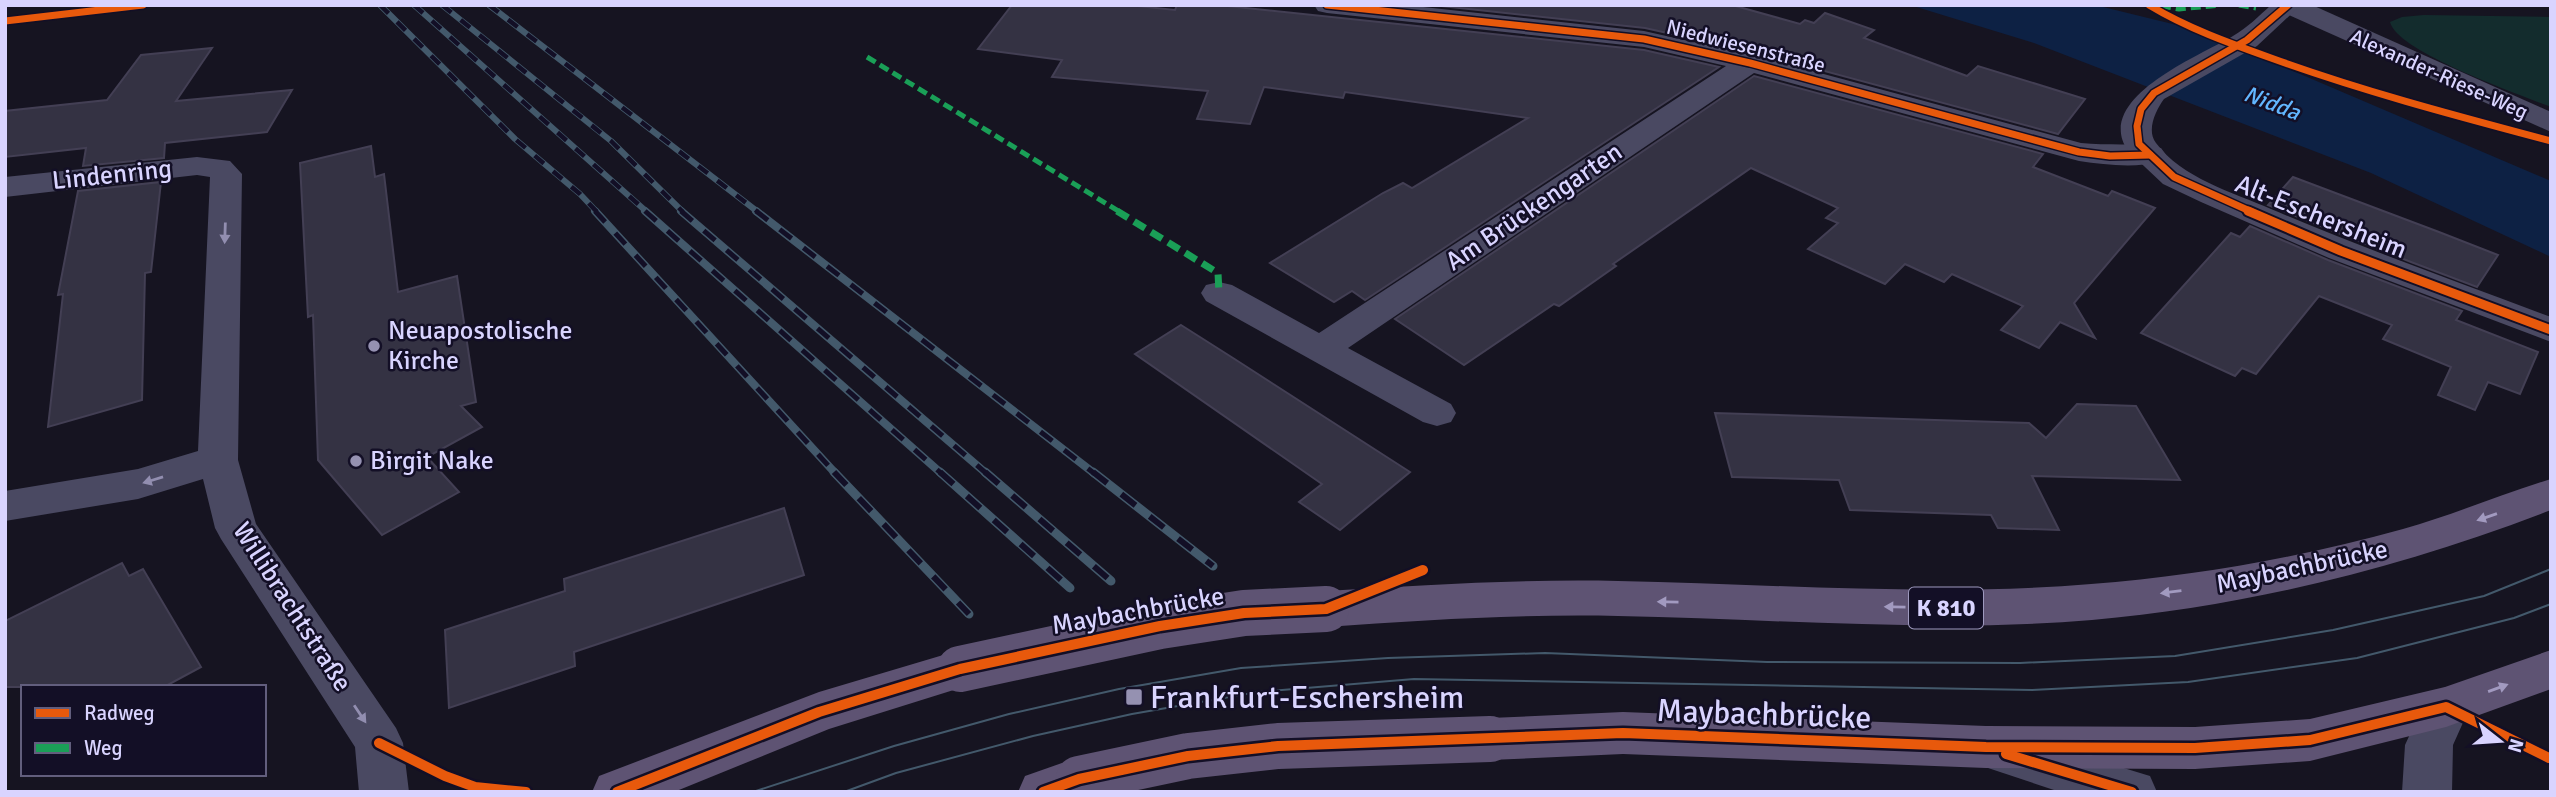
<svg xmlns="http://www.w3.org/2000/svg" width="2556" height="797" viewBox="0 0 2556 797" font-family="Signika,sans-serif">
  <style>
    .green { fill: #132c2d }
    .water { fill: #0d2144 }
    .building { fill: #343243; stroke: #433f54; stroke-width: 2 }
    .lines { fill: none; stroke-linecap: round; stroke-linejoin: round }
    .minor { fill: #4a4962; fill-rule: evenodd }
    .tertiary { fill: #4a4962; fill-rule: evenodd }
    .primary { fill: #5e5373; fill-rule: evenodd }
    .tram { stroke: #43596b; stroke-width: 2 }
    .rail-far2-casing { stroke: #43596b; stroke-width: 6 }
    .rail-far1-casing { stroke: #43596b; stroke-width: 8 }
    .rail-casing { stroke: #43596b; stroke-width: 9 }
    .rail-far2 { stroke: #130f26; stroke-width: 4.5; stroke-dasharray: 12; stroke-linecap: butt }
    .rail-far1 { stroke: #130f26; stroke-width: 5; stroke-dasharray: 15; stroke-linecap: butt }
    .rail { stroke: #130f26; stroke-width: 6; stroke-dasharray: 18; stroke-linecap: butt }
    .primary-bridge { stroke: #5e5373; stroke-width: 46 }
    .quiet-far1 { stroke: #1a9f57; stroke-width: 5; stroke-dasharray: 10 5; stroke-linecap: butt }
    .quiet { stroke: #1a9f57; stroke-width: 7; stroke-dasharray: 13 7; stroke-linecap: butt }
    .cycleway-far2-casing { stroke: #130f26; stroke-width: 10 }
    .cycleway-far1-casing { stroke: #130f26; stroke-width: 13 }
    .cycleway-casing { stroke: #130f26; stroke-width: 15 }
    .cycleway-far2 { stroke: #e8590c; stroke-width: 7 }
    .cycleway-far1 { stroke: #e8590c; stroke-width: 9 }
    .cycleway { stroke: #e8590c; stroke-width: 10 }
    .oneway { fill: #928eb0 }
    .oneway2 { fill: #a29ac0 }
    .poi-dot { fill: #9591b1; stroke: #130f26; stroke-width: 2.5 }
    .labels { text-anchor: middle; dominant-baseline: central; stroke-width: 5; stroke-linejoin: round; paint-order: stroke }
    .far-street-label { font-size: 21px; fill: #d9d4ff; stroke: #130f26 }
    .far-water-label { font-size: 23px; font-style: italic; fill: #62b6ff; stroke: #130f26 }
    .shield { fill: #130f26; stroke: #9e99be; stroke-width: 2 }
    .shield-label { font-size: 24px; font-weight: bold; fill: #d9d4ff }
    .street-label { font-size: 26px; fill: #d9d4ff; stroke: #130f26 }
    .poi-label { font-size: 26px; fill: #d9d4ff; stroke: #130f26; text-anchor: start }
    .near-poi-label { font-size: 32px; fill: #d9d4ff; stroke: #130f26; text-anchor: start }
    .near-street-label { font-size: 32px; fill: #d9d4ff; stroke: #130f26 }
  </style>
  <rect width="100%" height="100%" fill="#161421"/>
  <path class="green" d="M2424,15L2551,17V107C2519,94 2397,52 2390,22L2402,17Z"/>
  <polygon class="water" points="1910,5 2095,5 2197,30 2551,181 2551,257 2371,173 2034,43"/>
  <g class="building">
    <polygon points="1012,5 1128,5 1175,10 1177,5 1218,5 1644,50 1719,67 1365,300 1352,291 1334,302 1270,263 1383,193 1403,183 1412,188 1528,118 1345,92 1343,98 1264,87 1250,124 1197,119 1208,91 1052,77 1062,60 978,49"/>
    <polygon points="1432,5 1732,5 1800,24 1805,20 1814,23 1825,13 1874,30 1864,38 1967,76 1978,66 2085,99 2058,134 1761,54 1645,28"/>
    <polygon points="212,48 176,101 292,90 267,132 165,143 164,158 83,166 86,148 5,157 5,111 107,100 141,55"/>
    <polygon points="1754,76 2043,154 2033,167 2108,196 2112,191 2155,208 2074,303 2095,338 2060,322 2039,348 2001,330 2023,306 1952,274 1944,282 1905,264 1885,284 1808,249 1838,223 1826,218 1838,208 1751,168 1613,264 1616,266 1559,306 1554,304 1464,365 1395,319"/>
    <polygon points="371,146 375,177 384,174 398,292 457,276 476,402 461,406 482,427 427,457 459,492 382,535 318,460 313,315 308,317 300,163"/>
    <polygon points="2293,177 2439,232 2498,255 2477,287 2411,262 2268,205"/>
    <polygon points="161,182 151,272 145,273 142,400 48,427 63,294 58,295 78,191"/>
    <polygon points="2250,226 2328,260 2462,311 2456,320 2538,352 2520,394 2488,382 2475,410 2438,395 2451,367 2383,339 2392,325 2319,296 2256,374 2242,368 2235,376 2141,333 2231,233 2240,237"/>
    <polygon points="1181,325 1233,358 1410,472 1340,530 1299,502 1322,484 1135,354"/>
    <polygon points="2077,404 2136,406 2180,480 2032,476 2059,530 1998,528 1991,515 1850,510 1839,480 1732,477 1715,413 2029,423 2046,438"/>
    <polygon points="784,508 804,575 574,652 575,666 449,708 445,630 565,591 564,579"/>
    <polygon points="122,563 129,576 143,569 201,667 164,687 5,687 5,621"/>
  </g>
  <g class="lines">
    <g class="minor">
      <path d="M1314,5H1405L1644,31L1760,57L2081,143C2107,146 2136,142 2161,148L2166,155L2161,162C2134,168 2106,165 2079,161L1754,73L1348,348L1451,404L1456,413L1451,422L1437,426L1423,422L1206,301L1201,293L1206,285L1219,282L1232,285L1319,333L1726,66L1644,47L1327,13L1318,11Z"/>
      <polygon points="2276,5 2312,5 2551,112 2551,132 2280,11"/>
      <polygon points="197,157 230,161 242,174 238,460 256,524 396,728 403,743 409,792 359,792 355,747 221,539 215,528 203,479 138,499 5,521 5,491 138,469 198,451 210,177 197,175 5,197 5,177"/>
    </g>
    <g class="tertiary">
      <path d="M2271,5H2301L2257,46L2164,99C2156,110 2146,130 2156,143C2182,178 2232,192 2271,209C2363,248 2457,282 2551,317V342L2329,258L2201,202L2163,184L2128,151C2092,98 2200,56 2233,36C2247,28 2259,16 2271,5Z"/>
      <polygon points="2446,687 2463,693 2470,707 2453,745 2452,792 2402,792 2405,745 2429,693"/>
      <polygon points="2005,732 2150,776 2157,792 2060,792 1988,768 1980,753 1988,738"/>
    </g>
    <g class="primary">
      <path d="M2551,479V510C2403,567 2250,606 2092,620C1934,633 1776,619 1618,616C1520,614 1424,620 1326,627L1310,622L1304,609L1310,596L1326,591C1424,585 1520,579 1618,581C1776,584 1934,597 2091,584C2196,576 2302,557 2403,529C2453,515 2501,494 2551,479Z"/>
      <polygon points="960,650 976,655 983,669 976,683 829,729 674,792 592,792 599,776 819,692"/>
      <polygon points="2551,650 2551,689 2446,727 2310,761 2195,769 1986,768 1623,754 1490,760 1473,754 1466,739 1473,724 1490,718 1623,712 1986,726 2195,727 2310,719 2445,687"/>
      <polygon points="1079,757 1097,763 1104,779 1098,792 1018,792 1025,776"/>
    </g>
    <g class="tram">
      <polyline points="753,792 894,746 1009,714 1119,689 1241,668 1388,658 1545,653 1767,662 2020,663 2175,656 2333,630 2484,596 2551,569"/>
      <polyline points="844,792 896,773 1033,736 1132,714 1258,692 1414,679 2032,690 2188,682 2357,658 2514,618 2551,604"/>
    </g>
    <defs>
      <g id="rail-far2">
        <polyline points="380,5 515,139 580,194 597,212"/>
        <polyline points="414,5 647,212"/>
        <polyline points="442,5 611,141 683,212"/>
        <polyline points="489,5 758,212"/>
      </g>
      <g id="rail-far1">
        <polyline points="595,211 836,474"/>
        <polyline points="645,211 942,474"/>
        <polyline points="681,211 987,474"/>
        <polyline points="756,211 1095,474"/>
      </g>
      <g id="rail">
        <polyline points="834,472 969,614"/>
        <polyline points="940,472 1070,588"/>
        <polyline points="985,472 1111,581"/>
        <polyline points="1093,472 1213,566"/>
      </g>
    </defs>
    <use href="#rail-far2" class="rail-far2-casing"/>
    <use href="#rail-far1" class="rail-far1-casing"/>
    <use href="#rail" class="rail-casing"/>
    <use href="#rail-far2" class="rail-far2"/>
    <use href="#rail-far1" class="rail-far1"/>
    <use href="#rail" class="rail"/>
    <g class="primary-bridge">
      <polyline points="960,669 1160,626 1244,613 1326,609"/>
      <polyline points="1079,779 1188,756 1278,746 1490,739"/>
    </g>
    <g class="quiet-far1">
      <polyline points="2239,5 2256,8"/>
      <polyline points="2161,6 2179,9 2220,5"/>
      <polyline points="867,57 1120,212"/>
    </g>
    <polyline class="quiet" points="1117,211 1218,273 1219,293"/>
    <defs>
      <g id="cycleway-far2">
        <polyline points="1327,5 1644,39 1750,63 2079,152 2110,156 2150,155"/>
        <path d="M2149,5C2187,28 2229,43 2271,58C2362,91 2457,116 2551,141"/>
        <polyline points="5,21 143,5"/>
        <polyline points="2252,212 2174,177 2139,144 2137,126 2141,109 2154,93 2247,40 2288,5"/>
      </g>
      <polyline id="cycleway-far1" points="2248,211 2341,251 2551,330"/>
      <g id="cycleway">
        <polyline points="379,743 445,776 475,787 526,792"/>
        <polyline points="2006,754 2132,792"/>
        <polyline points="617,792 819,712 960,669 1160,626 1244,613 1326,609 1423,570"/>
        <polyline points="1043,792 1079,779 1188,756 1278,746 1623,733 1986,747 2195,748 2310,740 2446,707 2549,758"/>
      </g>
    </defs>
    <use href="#cycleway-far2" class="cycleway-far2-casing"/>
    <use href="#cycleway-far1" class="cycleway-far1-casing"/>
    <use href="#cycleway" class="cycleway-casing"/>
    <use href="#cycleway-far2" class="cycleway-far2"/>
    <use href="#cycleway-far1" class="cycleway-far1"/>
    <use href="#cycleway" class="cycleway"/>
  </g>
  <defs><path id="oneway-solid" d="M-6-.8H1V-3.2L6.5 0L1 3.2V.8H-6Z" transform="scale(1.75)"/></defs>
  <g class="oneway">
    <use href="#oneway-solid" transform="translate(225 233) rotate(92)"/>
    <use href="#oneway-solid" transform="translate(153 480) rotate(163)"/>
    <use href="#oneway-solid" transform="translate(360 714) rotate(56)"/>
  </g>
  <g class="oneway2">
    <use href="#oneway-solid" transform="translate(2487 517) rotate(161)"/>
    <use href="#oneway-solid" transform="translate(2171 592) rotate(173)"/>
    <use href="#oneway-solid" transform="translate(1668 602) rotate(-179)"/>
    <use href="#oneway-solid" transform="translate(1895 607) rotate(-179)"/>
    <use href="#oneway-solid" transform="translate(2498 688) rotate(-20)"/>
  </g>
  <g class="poi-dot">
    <circle cx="374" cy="346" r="7"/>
    <circle cx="356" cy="461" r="7"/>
    <rect x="1125" y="688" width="18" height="18" rx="3.5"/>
  </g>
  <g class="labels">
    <g class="far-street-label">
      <text transform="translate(1746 46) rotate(14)">Niedwiesenstraße</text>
      <text transform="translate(2439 74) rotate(24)">Alexander-Riese-Weg</text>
    </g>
    <g class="far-water-label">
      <text transform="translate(2272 103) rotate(21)">Nidda</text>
    </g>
    <rect class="shield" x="1909" y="587.5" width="74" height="41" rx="5"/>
    <g class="shield-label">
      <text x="1946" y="608">K 810</text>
    </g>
    <g class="street-label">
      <text transform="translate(112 175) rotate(-6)">Lindenring</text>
      <text transform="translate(1534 207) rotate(-34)">Am Brückengarten</text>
      <text transform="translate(2321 217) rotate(22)">Alt-Eschersheim</text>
      <text transform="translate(2302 567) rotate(-12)">Maybachbrücke</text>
      <text transform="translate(292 607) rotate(57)">Willibrachtstraße</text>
      <text transform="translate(1138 611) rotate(-10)">Maybachbrücke</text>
    </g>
    <g class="poi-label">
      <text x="388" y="331">Neuapostolische<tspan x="388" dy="30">Kirche</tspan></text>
      <text x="370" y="461">Birgit Nake</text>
    </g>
    <g class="near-poi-label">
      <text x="1150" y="697">Frankfurt-Eschersheim</text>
    </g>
    <g class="near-street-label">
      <text transform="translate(1764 714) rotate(2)">Maybachbrücke</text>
    </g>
  </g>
  <rect width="2556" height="797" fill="none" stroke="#d9d4ff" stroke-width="14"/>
  <rect x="21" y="685" width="245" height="91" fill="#130f26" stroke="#625e7d" stroke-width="2"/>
  <rect x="35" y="708" width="35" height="10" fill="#e8590c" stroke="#625e7d" stroke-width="2"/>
  <text x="84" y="720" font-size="21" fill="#d9d4ff">Radweg</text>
  <rect x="35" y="743" width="35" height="10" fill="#1a9f57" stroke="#625e7d" stroke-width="2"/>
  <text x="84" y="755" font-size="21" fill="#d9d4ff">Weg</text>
  <g transform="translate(2500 741) rotate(107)" stroke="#130f26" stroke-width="5" paint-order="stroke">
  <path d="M0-5L12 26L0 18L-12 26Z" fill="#d9d4ff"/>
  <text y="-10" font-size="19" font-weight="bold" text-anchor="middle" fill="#d9d4ff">N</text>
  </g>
</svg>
